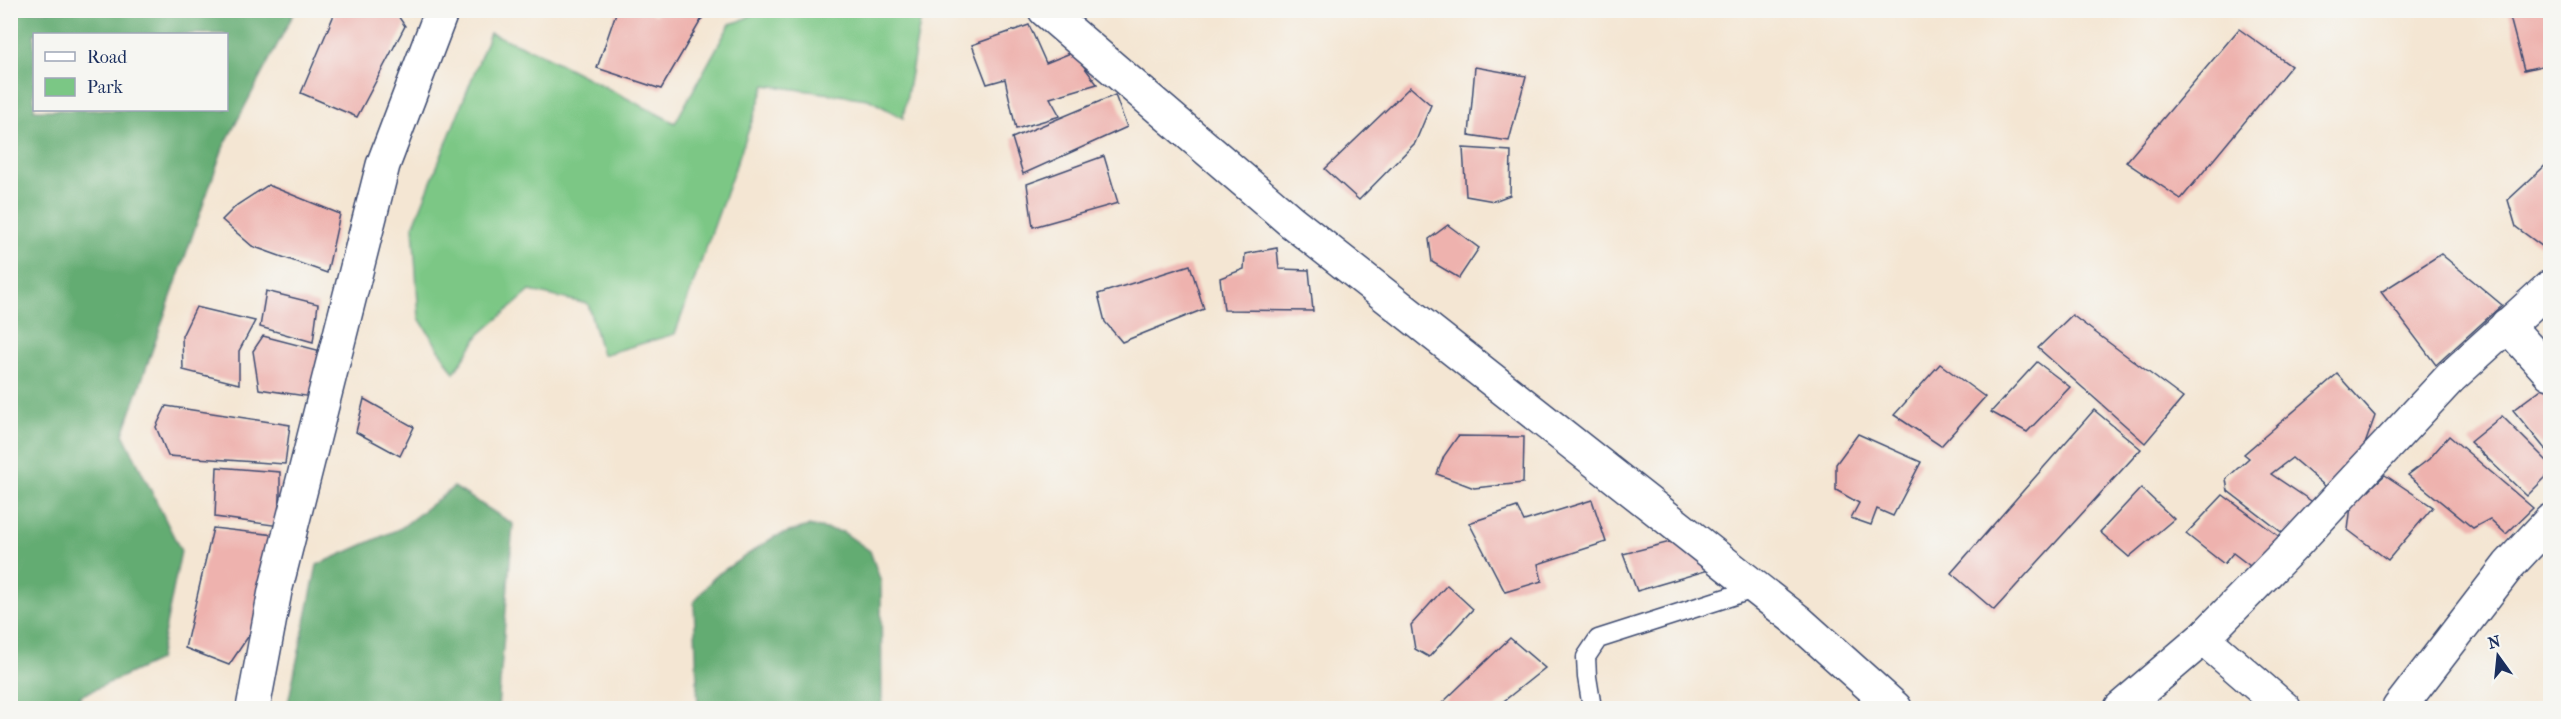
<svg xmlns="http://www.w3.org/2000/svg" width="2561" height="719" viewBox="0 0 2561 719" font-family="'IM FELL French Canon',serif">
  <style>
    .green { fill: #7bc785; stroke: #4b7b72; stroke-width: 1.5 }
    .forest { fill: #64ac72; stroke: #406e68; stroke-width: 1.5; fill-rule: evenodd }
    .building { fill: #eeb2ae }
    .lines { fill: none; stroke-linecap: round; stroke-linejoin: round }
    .service-casing { stroke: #3c4a70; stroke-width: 21 }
    .minor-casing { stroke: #3c4a70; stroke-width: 36 }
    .tertiary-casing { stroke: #3c4a70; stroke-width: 36 }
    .service { stroke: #fff; stroke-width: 18 }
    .minor { stroke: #fff; stroke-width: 33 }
    .tertiary { stroke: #fff; stroke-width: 33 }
  </style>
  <rect width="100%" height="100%" fill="#f6f6f2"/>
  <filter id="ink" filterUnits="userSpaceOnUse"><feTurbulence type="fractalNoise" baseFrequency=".0167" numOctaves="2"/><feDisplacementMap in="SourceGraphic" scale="12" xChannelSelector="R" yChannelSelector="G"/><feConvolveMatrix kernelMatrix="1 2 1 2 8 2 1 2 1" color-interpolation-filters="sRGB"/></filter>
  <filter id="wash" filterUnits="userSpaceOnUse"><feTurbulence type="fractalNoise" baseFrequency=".008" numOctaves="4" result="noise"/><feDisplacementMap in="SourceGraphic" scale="24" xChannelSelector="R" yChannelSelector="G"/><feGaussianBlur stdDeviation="1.35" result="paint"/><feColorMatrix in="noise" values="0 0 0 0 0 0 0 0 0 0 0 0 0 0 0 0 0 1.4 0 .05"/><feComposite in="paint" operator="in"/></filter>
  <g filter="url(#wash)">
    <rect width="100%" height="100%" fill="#f4e6d3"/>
    <polygon class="green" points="759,11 922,11 903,118 868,99 765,85 675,334 602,355 588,304 530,291 479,335 454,373 419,318 413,227 490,33 541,54 675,123 730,24 740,21"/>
    <g class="forest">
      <path d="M10,11H295L223,148L123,434L181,551L159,660L80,696L81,708H11ZM34,34H226V110H34Z"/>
      <polygon points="454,487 513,524 498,708 287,708 317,565 401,528"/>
      <polygon points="808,526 843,532 870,551 881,582 882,708 698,708 694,602 715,576 774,537"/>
    </g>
    <g id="blocks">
      <g class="building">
        <polygon points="336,10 394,10 405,26 357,117 301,93"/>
        <polygon points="617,10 641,10 656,15 658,10 707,10 661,89 597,68"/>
        <polygon points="2508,10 2550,10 2550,64 2524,70"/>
        <polygon points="1029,25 1046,63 1073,52 1097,84 1050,98 1060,116 1016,129 1005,79 987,84 972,45"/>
        <polygon points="2239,29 2291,66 2181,199 2126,162"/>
        <polygon points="1475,67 1526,76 1509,141 1469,135"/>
        <polygon points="1410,87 1431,105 1415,143 1359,200 1325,169"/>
        <polygon points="1115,95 1127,127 1023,174 1012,138"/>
        <polygon points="1463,148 1511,151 1510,195 1494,201 1466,196"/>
        <polygon points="1104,156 1118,203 1033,227 1027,184"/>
        <polygon points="2550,161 2550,252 2516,227 2508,200"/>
        <polygon points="268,185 340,214 327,273 252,246 222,220 237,205"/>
        <polygon points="1448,225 1479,248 1459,278 1432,262 1429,239"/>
        <polygon points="1277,248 1279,269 1309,270 1313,311 1224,310 1220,278 1244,269 1245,254"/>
        <polygon points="2441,254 2502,305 2436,365 2381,292"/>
        <polygon points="1190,265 1204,309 1122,342 1105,322 1098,294"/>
        <polygon points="266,291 318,304 313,342 260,327"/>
        <polygon points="196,307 255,321 239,351 239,384 183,370 182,336"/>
        <polygon points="2072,315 2183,398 2145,443 2038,348"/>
        <polygon points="263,336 321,351 312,397 259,389 253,351"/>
        <polygon points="2037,362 2070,387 2027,432 1991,412"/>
        <polygon points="1940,364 1985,397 1941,446 1894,415"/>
        <polygon points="2337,374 2375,416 2360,458 2331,491 2292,458 2271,474 2320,507 2289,538 2228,491 2226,479 2249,458 2244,454"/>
        <polygon points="2548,384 2550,387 2550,455 2513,410"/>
        <polygon points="364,399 414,427 400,456 356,432"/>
        <polygon points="166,406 290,425 285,464 168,456 156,427"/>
        <polygon points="2094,410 2141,449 1994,610 1951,573"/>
        <polygon points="2502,416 2550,464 2550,473 2527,496 2470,442"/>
        <polygon points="1858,434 1921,462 1893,516 1877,509 1871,525 1851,518 1859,503 1836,490 1836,464"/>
        <polygon points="1458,436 1524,437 1523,483 1474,488 1437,474 1444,456"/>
        <polygon points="2449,436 2533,508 2506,534 2490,519 2473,528 2408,475 2429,459"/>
        <polygon points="217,467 280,472 280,526 215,517"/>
        <polygon points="2385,475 2433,507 2388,560 2348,530 2351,506"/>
        <polygon points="2141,488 2174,519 2129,557 2100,532"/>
        <polygon points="2223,495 2284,540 2254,569 2233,553 2224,564 2186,534"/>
        <polygon points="1592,500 1606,542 1538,564 1542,581 1505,592 1469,523 1517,507 1524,521"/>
        <polygon points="213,528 275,535 256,625 229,665 185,648"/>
        <polygon points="1678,540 1712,569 1637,591 1623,554"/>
        <polygon points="1447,585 1473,609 1429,657 1415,649 1411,625"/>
        <polygon points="1510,638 1545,668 1495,708 1441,708 1439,706"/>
      </g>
    </g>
  </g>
  <g filter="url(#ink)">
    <use href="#blocks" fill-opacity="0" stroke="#3c4a70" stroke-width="1.5"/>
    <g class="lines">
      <defs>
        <polyline id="service" points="1592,708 1587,677 1586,657 1598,639 1754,589"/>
        <g id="minor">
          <polyline points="2507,325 2550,373"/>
          <polyline points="2203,638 2284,708"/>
          <polyline points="253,708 275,591 383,165 442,10"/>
          <polyline points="2121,708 2203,638 2296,543 2450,378 2550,287"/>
          <polyline points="2399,708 2509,565 2550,521"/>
        </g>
        <polyline id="tertiary" points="1045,10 1292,222 1798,621 1895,708"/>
      </defs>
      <use href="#service" class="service-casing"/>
      <use href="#minor" class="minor-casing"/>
      <use href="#tertiary" class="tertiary-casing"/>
      <use href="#service" class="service"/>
      <use href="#minor" class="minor"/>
      <use href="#tertiary" class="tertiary"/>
    </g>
  </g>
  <rect width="2561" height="719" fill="none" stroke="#f6f6f2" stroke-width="36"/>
  <rect x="33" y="33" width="195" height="78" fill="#f6f6f2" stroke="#9ea6b7" stroke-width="1.5"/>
  <rect x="45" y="52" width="30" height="9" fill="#ffffff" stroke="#9ea6b7" stroke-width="1.5"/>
  <text x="87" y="63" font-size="18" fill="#1b2f5e">Road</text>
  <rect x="45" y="78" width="30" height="18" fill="#7bc785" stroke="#9ea6b7" stroke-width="1.5"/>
  <text x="87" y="93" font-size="18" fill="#1b2f5e">Park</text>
  <g transform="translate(2498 656) rotate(345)" stroke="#f6f6f2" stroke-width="4.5" paint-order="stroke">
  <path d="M0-4.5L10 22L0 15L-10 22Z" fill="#1b2f5e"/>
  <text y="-9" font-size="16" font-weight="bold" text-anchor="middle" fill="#1b2f5e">N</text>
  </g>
</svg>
